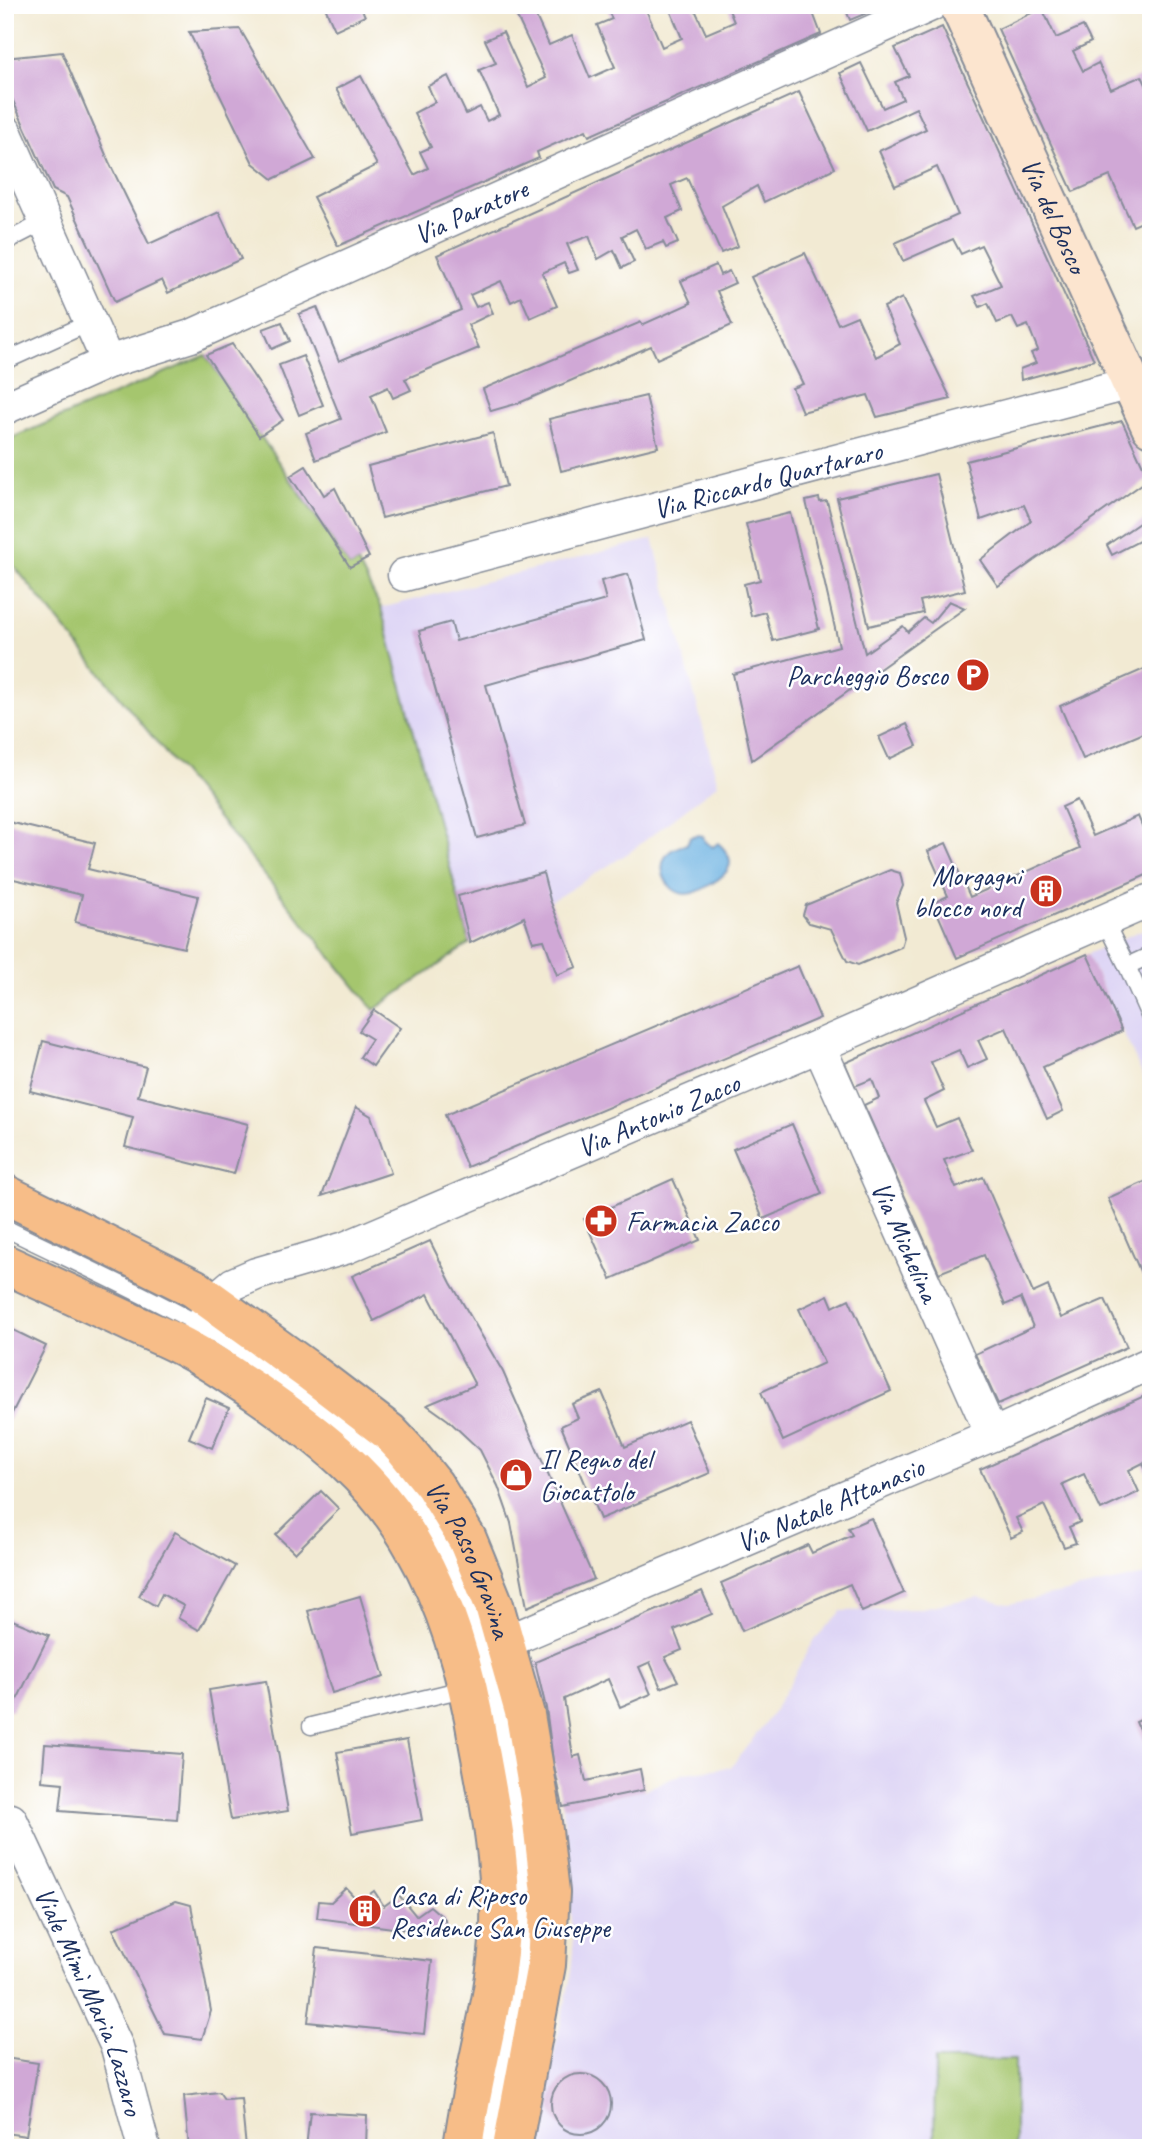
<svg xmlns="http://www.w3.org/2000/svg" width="1156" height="2153" viewBox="0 0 1156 2153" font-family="Caveat,sans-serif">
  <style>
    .built { fill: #ded5f5 }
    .green { fill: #a5c66e; stroke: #607a66; stroke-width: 2 }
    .water { fill: #6bb1e1; stroke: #4370a0; stroke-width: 2 }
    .building { fill: #d0a8d6 }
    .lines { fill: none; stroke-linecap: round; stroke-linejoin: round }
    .service-casing { stroke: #868c98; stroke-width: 19 }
    .minor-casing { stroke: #868c98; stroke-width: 35 }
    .secondary-casing { stroke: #868c98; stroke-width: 42 }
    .primary-casing { stroke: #868c98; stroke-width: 42 }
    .service { stroke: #fff; stroke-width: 16 }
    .minor { stroke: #fff; stroke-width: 32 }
    .secondary { stroke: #fce5cf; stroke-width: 38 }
    .primary { stroke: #f7bd88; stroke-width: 38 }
    .labels { text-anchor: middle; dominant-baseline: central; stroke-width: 5; stroke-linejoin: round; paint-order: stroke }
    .street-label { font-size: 28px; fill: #1b2f5e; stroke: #fff }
    .poi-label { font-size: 28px; fill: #1b2f5e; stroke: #fff; text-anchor: start }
  </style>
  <rect width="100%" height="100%" fill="#fff"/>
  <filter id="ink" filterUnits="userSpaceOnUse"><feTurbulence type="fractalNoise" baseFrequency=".0143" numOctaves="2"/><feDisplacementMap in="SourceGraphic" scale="14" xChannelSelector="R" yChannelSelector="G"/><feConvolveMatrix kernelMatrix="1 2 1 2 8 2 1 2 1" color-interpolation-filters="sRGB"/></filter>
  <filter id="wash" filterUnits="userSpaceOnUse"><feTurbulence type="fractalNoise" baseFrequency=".00686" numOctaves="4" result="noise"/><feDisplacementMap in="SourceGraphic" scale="28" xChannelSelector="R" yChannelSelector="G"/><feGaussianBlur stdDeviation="1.57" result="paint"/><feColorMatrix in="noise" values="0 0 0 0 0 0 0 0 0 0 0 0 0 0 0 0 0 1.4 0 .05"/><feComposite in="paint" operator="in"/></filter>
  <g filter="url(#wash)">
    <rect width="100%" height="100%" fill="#f2ead3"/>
    <g class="built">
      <polygon points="653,539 718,784 630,852 518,922 470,943 381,608"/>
      <polygon points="1151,926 1151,1093 1087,954"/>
      <polygon points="1151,1574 1151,1715 1136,1722 1151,1758 1151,2148 535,2148 538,2125 570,1981 573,1951 563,1807 644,1790 685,1773 731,1767 772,1714 815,1639 841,1611 916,1609 978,1597 1009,1604"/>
    </g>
    <g class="green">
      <path d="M206,355C253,427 303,496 350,567L358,563L381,608L470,943L374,1010L5,555V441Z"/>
      <polygon points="935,2060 1015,2060 1015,2148 934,2148"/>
    </g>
    <path class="water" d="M697,835L703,836L705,842L713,847L718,843C738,861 731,872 711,884C703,889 695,894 686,894C678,894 672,889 668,884C663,877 661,871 663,863C666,850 675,848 687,844L690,837Z"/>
    <g id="blocks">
      <g class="building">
        <polygon points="324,5 360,5 365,16 335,30"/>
        <polygon points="605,5 644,5 662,47 682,38 668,5 693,5 706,34 734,22 727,5 810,5 821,34 589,136 586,130 537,152 539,158 338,246 313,197 377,165 336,89 361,76 414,175 428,168 420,152 431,147 414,113 435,102 428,86 448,76 466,114 480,107 487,121 499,115 479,70 496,63 485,40 503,32 528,87 546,78 517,17 533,10 549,45 572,35 590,78 615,67 597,25 612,19"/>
        <polygon points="844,5 886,5 850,20"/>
        <polygon points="1042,8 1056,38 1083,26 1091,42 1073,51 1083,71 1098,63 1111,89 1142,76 1151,95 1151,218 1133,226 1110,176 1073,192 998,29"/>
        <polygon points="942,27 991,133 1094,360 1021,380 1020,369 1036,363 1031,353 1038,350 1028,325 1018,329 1012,317 997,323 988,303 980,307 974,296 1001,285 981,245 961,254 953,239 903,261 895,243 958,215 937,167 895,186 879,151 926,129 916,108 867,131 840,73 861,63 883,108 903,99 895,82 909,76 895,48"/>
        <polygon points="240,29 315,159 273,179 253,163 189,32"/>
        <polygon points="62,52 109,162 149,244 219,212 241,259 168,293 162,280 115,302 67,197 53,190 5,83 5,58"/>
        <polygon points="799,92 835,168 764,202 757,186 722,206 738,246 721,253 687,178 671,185 682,211 667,218 678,243 666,248 663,242 646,249 636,229 622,236 634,262 622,268 614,250 598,259 589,236 567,244 578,270 569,273 564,263 542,273 557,306 530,318 521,297 511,302 501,281 470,295 476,307 488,302 493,313 468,325 479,348 405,379 411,390 393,398 388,387 371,395 386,432 316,460 306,433 341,419 299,314 317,307 339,361 461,310 437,255"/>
        <polygon points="805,253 838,324 857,316 876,357 900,344 884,307 902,298 951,399 877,417 868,395 802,412 792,388 803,384 751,277"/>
        <polygon points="716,265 720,275 729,271 735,283 717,291 732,325 657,359 651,346 519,403 491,411 483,389 641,322 642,325 691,303 681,281"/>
        <polygon points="282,322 290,341 272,349 263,329"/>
        <polygon points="232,344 283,420 259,436 206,355"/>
        <polygon points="303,356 323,405 299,415 279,365"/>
        <polygon points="646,396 658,447 561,471 549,419"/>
        <polygon points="1122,421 1149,479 998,586 980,560 1031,521 1024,505 981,520 966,461"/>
        <polygon points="493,433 506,486 382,518 368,466"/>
        <polygon points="306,466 324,495 335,488 369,557 350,567 290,476"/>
        <polygon points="936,474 965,590 920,601 923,613 869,626 837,498"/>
        <polygon points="819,498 820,502 827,501 865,653 903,626 908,632 924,618 931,623 949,601 965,608 752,760 733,674 839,646 806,501"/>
        <polygon points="790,513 819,629 773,641 765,612 751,616 744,584 760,580 746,524"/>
        <polygon points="1151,515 1151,535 1112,555 1107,545"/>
        <polygon points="628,574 646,640 486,685 525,825 477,838 419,631 451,622 456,641 606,600 601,581"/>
        <polygon points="1151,666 1151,730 1083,759 1060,706"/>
        <polygon points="907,724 917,746 889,759 879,737"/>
        <polygon points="1077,800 1093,836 1138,816 1151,847 1151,873 957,958 933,903 948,896 928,851 946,843 970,897 1080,848 1062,807"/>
        <polygon points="5,821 95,843 88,869 198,896 184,948 75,922 82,895 5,877"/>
        <polygon points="890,870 900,873 903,886 896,903 904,937 901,947 858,965 847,961 831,929 809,923 803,915 806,905"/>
        <polygon points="543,873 550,900 577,967 557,975 544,940 533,942 524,917 470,943 458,896"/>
        <polygon points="1087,954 1122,1031 1043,1067 1063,1111 1047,1119 1006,1028 978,1040 987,1059 967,1068 959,1050 931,1062 944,1091 924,1101 936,1127 957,1118 972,1150 944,1160 956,1188 983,1177 1033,1293 1048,1286 1061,1318 1105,1299 1127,1347 998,1404 975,1354 1033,1327 1021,1298 1005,1305 984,1255 939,1273 864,1105 879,1098 872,1079 855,1086 845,1063"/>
        <polygon points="798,966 820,1018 467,1167 445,1115"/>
        <polygon points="374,1010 400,1028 373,1066 360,1057 372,1039 359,1031"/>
        <polygon points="43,1041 146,1067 138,1096 248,1124 234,1174 125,1147 133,1117 30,1091"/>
        <polygon points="356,1107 371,1116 391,1173 322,1196"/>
        <polygon points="792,1124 822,1194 763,1219 733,1149"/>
        <polygon points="673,1179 700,1240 611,1279 584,1219"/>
        <polygon points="1151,1179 1151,1296 1108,1198"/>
        <polygon points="430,1241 451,1283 503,1372 594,1579 527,1607 511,1523 498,1486 480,1450 448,1420 427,1405 475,1385 428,1294 374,1321 352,1276"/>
        <polygon points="828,1295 833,1307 849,1299 891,1391 783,1441 761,1392 824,1363 799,1309"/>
        <polygon points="5,1326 46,1346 5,1427"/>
        <polygon points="602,1392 625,1447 687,1420 710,1473 600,1519 561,1426 578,1418 572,1404"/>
        <polygon points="1151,1393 1151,1446 1148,1448 1151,1454 1151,1469 1146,1471 1143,1463 1129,1470 1139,1492 1101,1510 1084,1474 1062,1484 1080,1522 1069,1527 1076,1543 1064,1547 1044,1505 1016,1518 1023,1532 1011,1538 980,1469"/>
        <polygon points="206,1398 229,1408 212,1448 189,1438"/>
        <polygon points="321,1491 339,1509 295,1553 276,1535"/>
        <polygon points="871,1518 904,1593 862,1612 850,1584 742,1631 721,1583 808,1545 812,1553 852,1535 848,1528"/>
        <polygon points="175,1532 235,1566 199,1630 178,1618 184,1606 162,1594 156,1606 139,1596"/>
        <polygon points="702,1591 712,1614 674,1630 682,1650 665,1657 678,1681 661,1688 650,1662 639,1667 651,1694 620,1707 608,1679 564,1699 573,1757 580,1755 586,1781 640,1769 644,1790 563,1807 553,1761 546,1708 535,1662"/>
        <polygon points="360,1596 384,1677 332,1693 308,1611"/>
        <polygon points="5,1617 49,1635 12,1710 5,1710"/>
        <polygon points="266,1681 288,1811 231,1820 209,1690"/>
        <polygon points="1151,1715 1151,1758 1136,1722"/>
        <polygon points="407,1740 422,1820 352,1833 337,1752"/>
        <polygon points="45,1744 182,1754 177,1820 60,1811 63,1783 42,1781"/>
        <polygon points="346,1888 359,1902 374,1891 384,1906 399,1895 416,1916 430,1906 445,1919 446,1935 317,1918 319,1901 331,1902"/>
        <polygon points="176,1901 191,1905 211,2011 202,2039 165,2034 113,1929"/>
        <polygon points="317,1948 432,1961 424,2034 308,2022"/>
        <polygon points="5,2058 38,2063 26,2136 5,2133"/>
        <circle cx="581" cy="2104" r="30"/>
        <polygon points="219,2092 224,2099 241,2098 246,2148 189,2148 184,2096"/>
        <polygon points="310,2112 367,2115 366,2148 306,2148"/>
      </g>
    </g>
  </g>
  <g filter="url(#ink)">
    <use href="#blocks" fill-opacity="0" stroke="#868c98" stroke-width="2"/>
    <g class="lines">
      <defs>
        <g id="service">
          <polyline points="5,242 44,222"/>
          <polyline points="5,361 89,323"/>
          <polyline points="1104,920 1127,966 1151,955"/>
          <polyline points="1127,966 1151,1020"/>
          <path d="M5,1228C70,1260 136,1290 200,1325C232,1342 262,1366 292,1387C345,1424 394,1466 428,1522C468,1587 489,1663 503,1737C518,1810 530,1896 522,1970C516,2030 496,2088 487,2148"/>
          <polyline points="311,1726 467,1688"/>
        </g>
        <g id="minor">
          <polyline points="5,131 108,362"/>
          <path id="s1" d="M5,408L108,362L191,336L931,5"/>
          <path id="s2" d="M404,575L1131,383"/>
          <path id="s3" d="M819,1046L992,1435"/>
          <path id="s4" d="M189,1350L213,1301L233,1284L256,1274L345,1248L819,1046L1151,900"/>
          <path id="s5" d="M506,1642L992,1435L1151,1363"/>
          <path id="s6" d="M11,1820L117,2047L144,2148"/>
        </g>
        <g id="secondary">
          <path id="s7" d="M959,5L1151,427"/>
        </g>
        <g id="primary">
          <path id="s8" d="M5,1194L194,1288L309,1371L389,1432L405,1449L434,1485L467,1539L494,1605L525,1715L540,1804L550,1892L546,1965L512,2148"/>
          <path d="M5,1264C46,1283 87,1302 128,1321C148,1331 170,1339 189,1350C212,1362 234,1378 256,1392C320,1436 377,1480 415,1549C449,1608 468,1679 479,1746C490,1805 502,1865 500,1926C497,2001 472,2073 463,2148"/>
        </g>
      </defs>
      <use href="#service" class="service-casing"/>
      <use href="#minor" class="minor-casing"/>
      <use href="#secondary" class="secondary-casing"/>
      <use href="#primary" class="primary-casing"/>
      <use href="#service" class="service"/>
      <use href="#minor" class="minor"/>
      <use href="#secondary" class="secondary"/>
      <use href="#primary" class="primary"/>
    </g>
  </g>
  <defs>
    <symbol id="parking-disc" viewBox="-11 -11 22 22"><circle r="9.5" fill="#c8321e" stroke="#fff"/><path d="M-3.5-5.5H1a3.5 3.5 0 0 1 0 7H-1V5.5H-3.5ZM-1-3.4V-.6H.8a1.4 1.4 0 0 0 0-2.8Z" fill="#fff"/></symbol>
    <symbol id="building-disc" viewBox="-11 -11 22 22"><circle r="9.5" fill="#c8321e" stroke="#fff"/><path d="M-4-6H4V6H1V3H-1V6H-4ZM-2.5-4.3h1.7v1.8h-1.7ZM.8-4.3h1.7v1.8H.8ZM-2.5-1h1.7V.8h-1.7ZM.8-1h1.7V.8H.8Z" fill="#fff"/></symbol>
    <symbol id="pharmacy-disc" viewBox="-11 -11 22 22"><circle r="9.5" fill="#c8321e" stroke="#fff"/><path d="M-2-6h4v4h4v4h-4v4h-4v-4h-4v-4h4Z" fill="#fff"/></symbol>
    <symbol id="shop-disc" viewBox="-11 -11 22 22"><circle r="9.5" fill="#c8321e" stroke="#fff"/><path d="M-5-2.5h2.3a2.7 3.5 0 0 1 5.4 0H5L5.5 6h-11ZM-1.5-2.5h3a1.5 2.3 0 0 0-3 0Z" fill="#fff"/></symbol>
  </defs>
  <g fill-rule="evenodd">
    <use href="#parking-disc" x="954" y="656" width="38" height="38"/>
    <use href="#building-disc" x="1027" y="872" width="38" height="38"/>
    <use href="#pharmacy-disc" x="582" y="1202" width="38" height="38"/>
    <use href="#shop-disc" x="497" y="1456" width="38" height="38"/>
    <use href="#building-disc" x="346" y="1892" width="38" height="38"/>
  </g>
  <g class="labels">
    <g class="street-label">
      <text stroke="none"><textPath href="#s1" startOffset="506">Via Paratore</textPath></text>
      <text stroke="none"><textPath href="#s7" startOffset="231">Via del Bosco</textPath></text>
      <text stroke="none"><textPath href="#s2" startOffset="376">Via Riccardo Quartararo</textPath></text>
      <text stroke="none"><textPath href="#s4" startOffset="539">Via Antonio Zacco</textPath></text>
      <text stroke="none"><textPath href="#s3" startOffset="214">Via Michelina</textPath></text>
      <text stroke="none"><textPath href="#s5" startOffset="352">Via Natale Attanasio</textPath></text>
      <text stroke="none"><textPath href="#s8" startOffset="606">Via Passo Gravina</textPath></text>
      <text stroke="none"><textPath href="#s6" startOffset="198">Viale Mimì Maria Lazzaro</textPath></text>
    </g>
    <g class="poi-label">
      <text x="948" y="675" text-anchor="end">Parcheggio Bosco</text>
      <text x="1021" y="875" text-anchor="end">Morgagni<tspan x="1021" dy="32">blocco nord</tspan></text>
      <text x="626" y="1221">Farmacia Zacco</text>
      <text x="540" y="1459">Il Regno del<tspan x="540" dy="32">Giocattolo</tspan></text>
      <text x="390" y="1895">Casa di Riposo<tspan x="390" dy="32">Residence San Giuseppe</tspan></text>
    </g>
  </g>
  <rect width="1156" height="2153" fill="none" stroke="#fff" stroke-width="28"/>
</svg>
